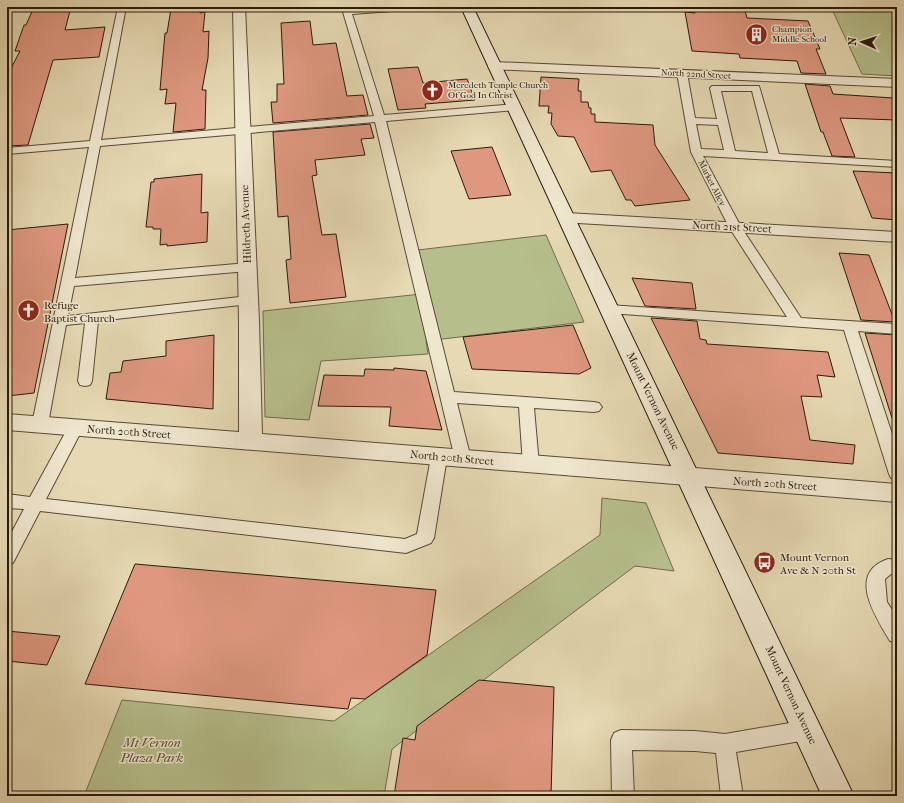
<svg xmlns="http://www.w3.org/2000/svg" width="904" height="803" viewBox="0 0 904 803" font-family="'IM FELL French Canon',serif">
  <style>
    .green { fill: #b6bf8c; stroke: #706c4c }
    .building { fill: #df9880; stroke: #2a1a0c }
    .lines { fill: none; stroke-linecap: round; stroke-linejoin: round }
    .lane-casing { stroke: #594a36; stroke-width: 2 }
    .street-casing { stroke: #594a36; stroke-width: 2 }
    .secondary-casing { stroke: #2a1a0c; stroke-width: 2 }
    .lane { fill: #efe6ce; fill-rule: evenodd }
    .street { fill: #efe6ce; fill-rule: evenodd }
    .secondary { fill: #efe6ce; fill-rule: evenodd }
    .labels { text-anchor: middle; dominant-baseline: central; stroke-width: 3; stroke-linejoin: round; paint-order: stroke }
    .far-poi-label { font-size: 9px; fill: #2a1a0c; stroke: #efe6ce; text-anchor: start }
    .far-street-label { font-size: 9px; fill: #2a1a0c; stroke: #efe6ce }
    .street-label { font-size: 11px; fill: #2a1a0c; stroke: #efe6ce }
    .poi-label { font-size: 11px; fill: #2a1a0c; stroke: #efe6ce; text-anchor: start }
    .near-park-label { font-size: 13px; font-style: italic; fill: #544c32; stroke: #efe6ce }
  </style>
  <rect width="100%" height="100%" fill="#e6d9b3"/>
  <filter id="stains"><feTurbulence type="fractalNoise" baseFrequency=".005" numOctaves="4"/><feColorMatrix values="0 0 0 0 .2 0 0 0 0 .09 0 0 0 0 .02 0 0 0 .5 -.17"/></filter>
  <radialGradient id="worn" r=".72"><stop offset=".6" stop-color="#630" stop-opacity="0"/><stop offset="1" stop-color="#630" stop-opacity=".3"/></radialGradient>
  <g class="green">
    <polygon points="831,7 897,7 897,76 862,74"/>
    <polygon points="546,235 584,322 426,341 428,354 321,361 309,420 265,417 263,311 421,294 409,251"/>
    <polygon points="602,498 646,503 674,571 635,566 392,749 384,796 84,796 122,700 334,721 600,535"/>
  </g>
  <g class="building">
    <polygon points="34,7 71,7 65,30 105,27 99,57 53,60 28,145 7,146 7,76 20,51 15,51 24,25 26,25"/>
    <polygon points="177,7 200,7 200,13 205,12 203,32 209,31 208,58 202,90 206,90 205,129 173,132 176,103 165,104 167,89 160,90 165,33 167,33 171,9"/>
    <polygon points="694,7 744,7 747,18 808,21 820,49 816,49 826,74 801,73 797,61 740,58 739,54 692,51 685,12 695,13"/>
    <polygon points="310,21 313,45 336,43 347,96 363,95 368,115 273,123 271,102 277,102 277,84 284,84 281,23"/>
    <polygon points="418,67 423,83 467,79 475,100 425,104 426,108 398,110 388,69"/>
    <polygon points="541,77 579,79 578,91 581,91 581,102 588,102 589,108 591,108 591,114 595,114 595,122 653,125 655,145 690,200 635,206 631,200 626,200 611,170 591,172 574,137 558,136 551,124 552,113 548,113 549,106 539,106"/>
    <polygon points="805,84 830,86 833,94 893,98 897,107 897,120 840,118 855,157 832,156 823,132 821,132"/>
    <polygon points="370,124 374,138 361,139 365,155 315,160 317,175 312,176 322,235 336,234 346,297 290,303 286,260 291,259 288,216 278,217 273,132"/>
    <polygon points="492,147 511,195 469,199 451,151"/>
    <polygon points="853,171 897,173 897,220 872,218"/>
    <polygon points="202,174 201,213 208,212 207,242 167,246 167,244 160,245 161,229 153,229 153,227 146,227 151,182 154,182 154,179"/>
    <polygon points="68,224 34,393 7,396 7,230"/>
    <polygon points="839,253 869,255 895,322 861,320"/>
    <polygon points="632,278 692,283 696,309 645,306"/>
    <polygon points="651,318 697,321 700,339 706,340 707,344 828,352 835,377 817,375 822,397 801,396 810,440 855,445 853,464 718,453"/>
    <polygon points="573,325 591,368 579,374 472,369 463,337"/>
    <polygon points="865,333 897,335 897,417 892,418"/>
    <polygon points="214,335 213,409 106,399 110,373 121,372 123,361 166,356 166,341"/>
    <polygon points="394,368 426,371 442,430 389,426 391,407 318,406 324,375 364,376 365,369 394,370"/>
    <polygon points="135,564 436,590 427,655 365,699 351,698 348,709 85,684"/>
    <polygon points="7,631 60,636 47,665 7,661"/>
    <polygon points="479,680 554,687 551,796 394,796 403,738 415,740 417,726"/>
  </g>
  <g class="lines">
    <defs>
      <g id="lane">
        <path d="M118,7H126L101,140L374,116L343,12C350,5 397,7 409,7L405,10L352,14L384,115L515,104L520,107L515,110L386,121L454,392L594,402L599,403L602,407L599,411L594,412L534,408L539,465L537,469L531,471L525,469L523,465L519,407L457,403L471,459L469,463L463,465L457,463L455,459L375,122L100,146L75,278L248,263L253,264L254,267L253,270L248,271L74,286L68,316L249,296L254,297L256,300L254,303L249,304L98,321L92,381L90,385L85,386L80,385L78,381L85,323L66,325L48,424L45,428L40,430L35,428L32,424L89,147L7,154V148L90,141Z"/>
        <path d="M682,70L687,73L695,118L717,119L710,88L712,86H759L779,154L897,161V167L703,156L741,227L801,318L897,324V334L858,331L897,449V480L891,478L889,474L844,330L609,313L604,312L602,309L604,306L609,305L787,317L729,227L691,152L677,73ZM721,91H752L768,153L735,151ZM696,124L718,125L724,150L701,149Z"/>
        <polygon points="75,422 80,424 83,428 46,499 405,539 417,534 431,457 433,453 439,451 445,453 447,457 434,538 431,543 406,553 40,511 13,563 7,565 7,541 24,509 7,508 7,494 30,497 70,424"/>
        <path d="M888,559L897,560V574H891L885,579L887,602L897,618V643L890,641C876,617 846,573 888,559Z"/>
        <polygon points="807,720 814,723 817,730 814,737 807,740 736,752 743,796 721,796 716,753 695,751 632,750 634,796 612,796 611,740 614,733 621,730 695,731 725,734"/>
      </g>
      <g id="street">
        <polygon points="233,7 245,7 259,321 262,434 897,484 897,502 7,430 7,414 239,432 239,321"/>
        <polygon points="495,62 897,79 897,87 490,69 488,66 490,63"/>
        <polygon points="567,213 897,232 897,242 561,222 558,218 561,214"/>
      </g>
      <polygon id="secondary" points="461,7 473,7 854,796 822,796"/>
    </defs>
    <use href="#lane" class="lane-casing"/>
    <use href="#street" class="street-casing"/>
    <use href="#secondary" class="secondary-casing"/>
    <use href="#lane" class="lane"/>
    <use href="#street" class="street"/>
    <use href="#secondary" class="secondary"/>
  </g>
  <defs>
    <symbol id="building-disc" viewBox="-11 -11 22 22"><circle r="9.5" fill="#8f2418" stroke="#efe6ce"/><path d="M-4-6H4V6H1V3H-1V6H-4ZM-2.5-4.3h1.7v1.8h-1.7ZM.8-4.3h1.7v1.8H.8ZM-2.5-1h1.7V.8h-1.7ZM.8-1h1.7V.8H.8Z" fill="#fff"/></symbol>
    <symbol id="church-disc" viewBox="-11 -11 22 22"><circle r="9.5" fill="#8f2418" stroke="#efe6ce"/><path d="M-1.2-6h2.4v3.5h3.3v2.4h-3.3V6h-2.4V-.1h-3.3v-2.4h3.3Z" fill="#fff"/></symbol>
    <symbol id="bus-disc" viewBox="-11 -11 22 22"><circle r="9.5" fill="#8f2418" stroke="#efe6ce"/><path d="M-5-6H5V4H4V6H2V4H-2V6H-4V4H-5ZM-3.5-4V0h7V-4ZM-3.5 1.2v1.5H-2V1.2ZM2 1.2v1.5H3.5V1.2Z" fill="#fff"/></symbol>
  </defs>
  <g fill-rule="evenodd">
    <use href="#building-disc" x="744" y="22" width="25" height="25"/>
    <use href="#church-disc" x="420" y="78" width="25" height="25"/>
    <use href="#church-disc" x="16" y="298" width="25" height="25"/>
    <use href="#bus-disc" x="752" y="550" width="25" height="25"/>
  </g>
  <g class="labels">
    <g class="far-poi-label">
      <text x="772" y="29">Champion<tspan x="772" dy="10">Middle School</tspan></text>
      <text x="448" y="85">Meredeth Temple Church<tspan x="448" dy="10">Of God In Christ</tspan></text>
    </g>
    <g class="far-street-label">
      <text transform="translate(696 74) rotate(3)">North 22nd Street</text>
      <text transform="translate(712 183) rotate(63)">Market Alley</text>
    </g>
    <g class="street-label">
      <text transform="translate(246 224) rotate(-92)">Hildreth Avenue</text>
      <text transform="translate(732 227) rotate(3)">North 21st Street</text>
      <text transform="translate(653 401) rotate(64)">Mount Vernon Avenue</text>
      <text transform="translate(129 432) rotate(4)">North 20th Street</text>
      <text transform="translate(452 458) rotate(5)">North 20th Street</text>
      <text transform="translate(775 484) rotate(4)">North 20th Street</text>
      <text transform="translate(791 695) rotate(65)">Mount Vernon Avenue</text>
    </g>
    <g class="poi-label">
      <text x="44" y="305">Refuge<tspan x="44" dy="13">Baptist Church</tspan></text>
      <text x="780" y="557">Mount Vernon<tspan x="780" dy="13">Ave &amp; N 20th St</tspan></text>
    </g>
    <g class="near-park-label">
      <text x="152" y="742">Mt Vernon<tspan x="152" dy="15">Plaza Park</tspan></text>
    </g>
  </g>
  <rect width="904" height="803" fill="none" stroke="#e6d9b3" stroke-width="24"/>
  <rect x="8" y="8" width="888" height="787" fill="none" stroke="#2a1a0c" stroke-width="2"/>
  <rect x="12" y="12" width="880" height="779" fill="none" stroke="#2a1a0c"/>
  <g transform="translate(862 42) rotate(273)" stroke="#efe6ce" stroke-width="3" paint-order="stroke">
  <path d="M0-3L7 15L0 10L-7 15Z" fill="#2a1a0c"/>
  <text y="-6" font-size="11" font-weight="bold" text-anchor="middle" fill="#2a1a0c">N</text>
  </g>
  <rect width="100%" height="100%" filter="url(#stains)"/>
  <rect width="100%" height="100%" fill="url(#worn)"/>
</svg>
